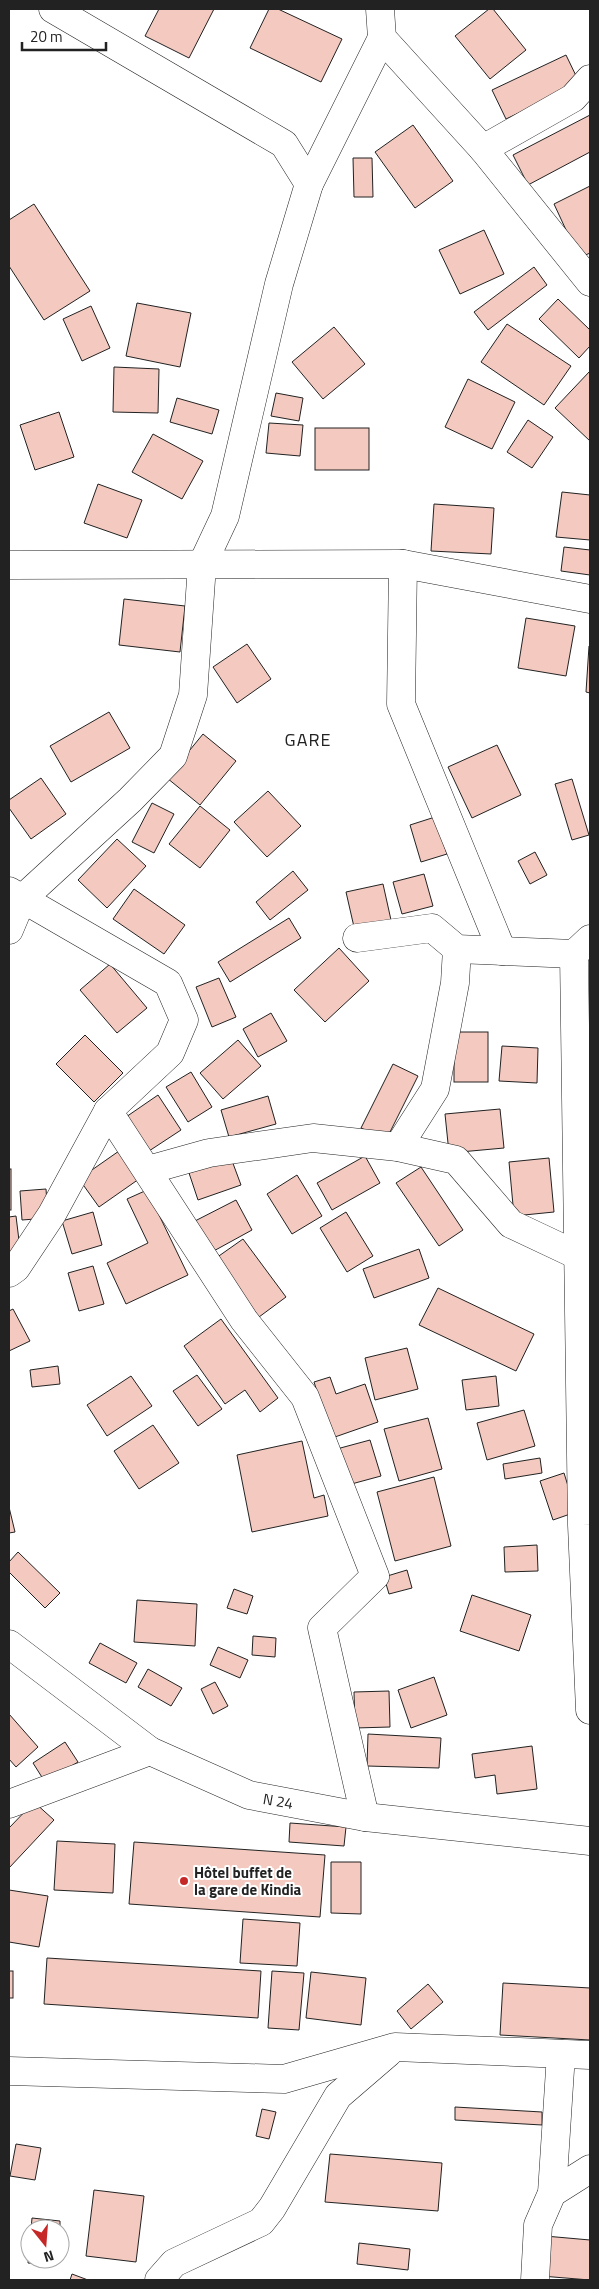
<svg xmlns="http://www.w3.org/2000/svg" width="599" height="2289" viewBox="0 0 599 2289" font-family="'Titillium Web',sans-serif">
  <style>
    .building { fill: #f3c9c0; stroke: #222 }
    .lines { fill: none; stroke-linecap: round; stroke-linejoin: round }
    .minor-casing { stroke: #222; stroke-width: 29 }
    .major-casing { stroke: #222; stroke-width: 29 }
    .minor { stroke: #fff; stroke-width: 28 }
    .major { stroke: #fff; stroke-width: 28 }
    .poi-dot { fill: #c62828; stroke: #fff; stroke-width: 2 }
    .labels { text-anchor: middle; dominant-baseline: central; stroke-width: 4; stroke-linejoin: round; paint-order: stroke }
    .street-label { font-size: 15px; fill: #222; stroke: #fff }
    .poi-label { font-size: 15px; font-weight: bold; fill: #222; stroke: #fff; text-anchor: start }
    .quarter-label { font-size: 18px; letter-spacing: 1px; fill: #222; stroke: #fff }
  </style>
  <rect width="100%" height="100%" fill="#fff"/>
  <g class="building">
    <polygon points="159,9 214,9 189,58 145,36"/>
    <polygon points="269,9 278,9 342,39 321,82 250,48"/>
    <polygon points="489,9 493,9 526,50 490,79 455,36"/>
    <polygon points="566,55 580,84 506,119 492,90"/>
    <polygon points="590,115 590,152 528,185 513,155"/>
    <polygon points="413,125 453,181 415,208 375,152"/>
    <polygon points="353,158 372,158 373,197 354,197"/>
    <polygon points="590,186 590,253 579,258 554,204"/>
    <polygon points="34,204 90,291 44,320 9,266 9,220"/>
    <polygon points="484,230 504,274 460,294 439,250"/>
    <polygon points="534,267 547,285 488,330 474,312"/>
    <polygon points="558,299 590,330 590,346 579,358 539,319"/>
    <polygon points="137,303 191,313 180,367 126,356"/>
    <polygon points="91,306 110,348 82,361 63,319"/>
    <polygon points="507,324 571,366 544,405 481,362"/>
    <polygon points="334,327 365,364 323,399 292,362"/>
    <polygon points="114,367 159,369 158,413 113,412"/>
    <polygon points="590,371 590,441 555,408"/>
    <polygon points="468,379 515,402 492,449 445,427"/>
    <polygon points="276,393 303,398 299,421 271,416"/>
    <polygon points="177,398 219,410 212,434 170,422"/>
    <polygon points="59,412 74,457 35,470 20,425"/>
    <polygon points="528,420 553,437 532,468 507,452"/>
    <polygon points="269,423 303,425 300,456 266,453"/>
    <rect x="315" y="428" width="54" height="42"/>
    <polygon points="153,434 203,461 182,499 132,472"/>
    <polygon points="98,484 142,500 127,538 84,523"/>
    <polygon points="562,492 590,495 590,540 556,537"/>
    <polygon points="434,504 494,508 491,554 431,551"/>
    <polygon points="564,547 590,550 590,575 561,571"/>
    <polygon points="124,599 185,606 180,652 119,645"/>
    <polygon points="526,618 575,626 566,676 518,668"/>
    <polygon points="247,644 271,679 237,703 213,667"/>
    <polygon points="589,646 590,646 590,693 586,692"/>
    <polygon points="109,712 130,748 71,782 50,746"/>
    <polygon points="203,734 236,761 200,805 167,778"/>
    <polygon points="497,745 521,795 472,818 448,767"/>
    <polygon points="41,778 66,814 31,839 9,808 9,800"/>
    <polygon points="572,779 589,835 572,840 555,784"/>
    <polygon points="268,791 301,826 267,857 234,822"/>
    <polygon points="152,803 174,814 154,853 132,842"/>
    <polygon points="200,806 230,830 200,868 169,844"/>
    <polygon points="435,817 447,854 421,862 410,825"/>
    <polygon points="117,839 146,866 107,908 78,880"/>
    <polygon points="535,852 547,875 530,884 518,861"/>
    <polygon points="293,871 308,890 270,920 256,902"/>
    <polygon points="424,874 433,906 402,914 393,882"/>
    <polygon points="383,884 391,920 354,927 346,892"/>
    <polygon points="134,889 185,925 164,954 113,919"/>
    <polygon points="289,918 301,938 230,982 218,962"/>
    <polygon points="339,948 369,981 325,1022 294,990"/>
    <polygon points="110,964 147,1008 117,1033 80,990"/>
    <polygon points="219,978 236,1017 212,1027 196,987"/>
    <polygon points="271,1013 287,1041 258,1057 243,1029"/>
    <polygon points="587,1023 590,1023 590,1083 585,1082"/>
    <rect x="454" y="1032" width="34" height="50"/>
    <polygon points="85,1035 123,1073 94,1102 56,1064"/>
    <polygon points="238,1040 261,1066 223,1099 200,1073"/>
    <polygon points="502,1046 538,1048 537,1083 499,1081"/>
    <polygon points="393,1064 418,1076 386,1140 361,1128"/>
    <polygon points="191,1072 212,1107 188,1122 166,1087"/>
    <polygon points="158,1095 181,1130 149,1151 126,1117"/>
    <polygon points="268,1096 276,1124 229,1137 221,1110"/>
    <polygon points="500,1109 504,1148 449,1153 445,1114"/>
    <polygon points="119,1151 139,1179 99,1207 79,1179"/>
    <polygon points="365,1156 380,1183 332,1210 317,1183"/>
    <polygon points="231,1158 241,1185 198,1200 189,1173"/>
    <polygon points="549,1158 554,1212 514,1216 509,1162"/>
    <polygon points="421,1167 463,1230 439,1246 396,1183"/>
    <rect x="9" y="1169" width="2" height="41"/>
    <polygon points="297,1175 322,1216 292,1234 267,1194"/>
    <polygon points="46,1189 48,1218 22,1220 20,1191"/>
    <polygon points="147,1190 188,1275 126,1304 107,1263 148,1243 127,1199"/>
    <polygon points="236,1200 252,1230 210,1253 193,1222"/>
    <polygon points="93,1212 102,1245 72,1254 62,1221"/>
    <polygon points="346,1212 373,1256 347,1272 320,1228"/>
    <polygon points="16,1216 21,1257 9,1259 9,1217"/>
    <polygon points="243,1239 286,1297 259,1317 216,1258"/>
    <polygon points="419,1249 429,1278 374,1298 363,1269"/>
    <polygon points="93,1266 104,1304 79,1311 68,1273"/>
    <polygon points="438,1288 534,1334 516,1371 419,1325"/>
    <polygon points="13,1309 30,1341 9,1351 9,1311"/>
    <polygon points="221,1319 278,1398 260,1412 245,1390 225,1404 184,1346"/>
    <polygon points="407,1348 418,1389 375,1400 365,1358"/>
    <polygon points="58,1366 60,1384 32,1387 30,1370"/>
    <polygon points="197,1375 222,1409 198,1426 173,1391"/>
    <polygon points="131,1376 152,1406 107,1436 87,1405"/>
    <polygon points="496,1376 499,1406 466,1410 462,1380"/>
    <polygon points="330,1377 336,1394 365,1384 378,1422 332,1438 314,1382"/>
    <polygon points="524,1410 535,1446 487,1460 477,1423"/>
    <polygon points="428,1418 442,1469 399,1481 384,1429"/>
    <polygon points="153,1425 179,1463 139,1489 114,1451"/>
    <polygon points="370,1440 381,1476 344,1486 333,1450"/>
    <polygon points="302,1441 314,1498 324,1495 328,1516 252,1532 237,1455"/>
    <polygon points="540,1458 542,1473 505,1479 503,1464"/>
    <polygon points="564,1473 576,1512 553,1520 540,1481"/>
    <polygon points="434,1477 451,1546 395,1561 377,1492"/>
    <polygon points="9,1507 15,1532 9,1533"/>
    <polygon points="537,1545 538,1571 505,1572 504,1547"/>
    <polygon points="18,1552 60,1593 45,1608 9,1572 9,1562"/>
    <polygon points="407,1570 412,1588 389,1594 384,1577"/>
    <polygon points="234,1589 253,1596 247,1614 227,1608"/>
    <polygon points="472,1595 531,1615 519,1651 460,1631"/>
    <polygon points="137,1600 197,1604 195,1646 134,1642"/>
    <polygon points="253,1636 276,1638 275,1657 252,1655"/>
    <polygon points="100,1643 137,1663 126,1683 89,1663"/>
    <polygon points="218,1647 248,1660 240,1678 210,1665"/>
    <polygon points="148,1669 182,1688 171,1706 138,1687"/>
    <polygon points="434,1677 447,1715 411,1728 398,1690"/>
    <polygon points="215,1682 228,1706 213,1714 201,1689"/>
    <polygon points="389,1691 390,1727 355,1728 354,1692"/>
    <polygon points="9,1714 38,1747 16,1767 9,1759"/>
    <polygon points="368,1734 441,1738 439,1768 367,1766"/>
    <polygon points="65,1742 78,1762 45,1782 33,1763"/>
    <polygon points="532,1746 537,1789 497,1794 495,1775 475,1778 472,1754"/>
    <polygon points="34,1802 54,1820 9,1868 9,1828"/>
    <polygon points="290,1823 346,1827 344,1846 289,1842"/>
    <polygon points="57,1841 115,1844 113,1893 54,1890"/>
    <polygon points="134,1842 325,1855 320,1917 129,1904"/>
    <polygon points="331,1862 361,1862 361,1914 331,1913"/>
    <polygon points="9,1890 48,1896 39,1947 9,1942"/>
    <polygon points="243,1919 300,1923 297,1966 240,1963"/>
    <polygon points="47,1958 261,1971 258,2018 44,2004"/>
    <rect x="9" y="1971" width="4" height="27"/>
    <polygon points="272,1971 304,1973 299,2030 268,2028"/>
    <polygon points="311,1972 366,1978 361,2025 306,2018"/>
    <polygon points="503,1983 590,1988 590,2040 500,2035"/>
    <polygon points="428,1984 443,2002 411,2029 397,2011"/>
    <polygon points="455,2107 542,2112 542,2125 455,2120"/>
    <polygon points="262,2109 276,2112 269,2139 256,2136"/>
    <polygon points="16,2144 41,2148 35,2180 10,2176"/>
    <polygon points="330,2154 442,2163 438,2211 325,2202"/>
    <polygon points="94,2190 144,2196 136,2262 86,2256"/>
    <polygon points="32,2218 60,2221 60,2229 31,2229"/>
    <polygon points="545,2236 590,2240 590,2280 541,2276"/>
    <polygon points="30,2238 30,2259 56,2259 56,2265 28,2263"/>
    <polygon points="359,2243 410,2249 408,2270 357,2264"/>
    <polygon points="72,2274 88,2280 70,2280"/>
  </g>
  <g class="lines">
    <defs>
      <g id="minor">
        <polyline points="53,9 284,144 309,184"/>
        <polyline points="380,9 382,38 483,149 590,282"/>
        <polyline points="483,149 573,98 590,79"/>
        <polyline points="403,564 401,704 502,951"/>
        <polyline points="9,565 403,564 590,599"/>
        <polyline points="9,891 168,983 184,1020 170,1053 108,1111 244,1320 305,1397 375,1576 322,1628 365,1817"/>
        <polyline points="9,930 22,899 130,800 173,756 193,695 202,565 225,516 279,284 309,184 382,38"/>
        <polyline points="357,938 432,928 457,949 574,954 590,939"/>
        <polyline points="574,954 582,1525 590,1710"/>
        <polyline points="398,1147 435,1089 455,983 457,949"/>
        <polyline points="148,1170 209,1153 313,1138 398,1147 456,1160 511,1224 579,1256"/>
        <polyline points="9,1273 16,1268 52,1214 108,1111"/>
        <polyline points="9,1804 150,1751"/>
        <polyline points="9,2071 284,2079 395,2047 590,2055"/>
        <polyline points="552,2193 590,2169"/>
        <polyline points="159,2280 174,2263 261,2222 272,2208 338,2096 388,2053"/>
        <polyline points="535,2280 538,2225 552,2193 561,2054"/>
      </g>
      <polyline id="major" points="9,1644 150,1751 249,1795 365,1817 590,1841"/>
    </defs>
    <use href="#minor" class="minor-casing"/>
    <use href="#major" class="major-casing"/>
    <use href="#minor" class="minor"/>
    <use href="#major" class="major"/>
  </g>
  <circle class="poi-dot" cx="184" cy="1881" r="5"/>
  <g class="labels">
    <g class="street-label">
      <text transform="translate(278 1801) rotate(10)">N 24</text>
    </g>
    <g class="poi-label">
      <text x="194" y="1872">Hôtel buffet de<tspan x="194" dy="17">la gare de Kindia</tspan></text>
    </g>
    <g class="quarter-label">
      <text x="308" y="739">GARE</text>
    </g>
  </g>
  <rect width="599" height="2289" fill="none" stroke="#222222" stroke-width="20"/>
  <g transform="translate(45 2244) rotate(163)"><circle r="24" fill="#ffffff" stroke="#a7a7a7"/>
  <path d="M0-4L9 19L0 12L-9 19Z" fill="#c62828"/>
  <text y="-8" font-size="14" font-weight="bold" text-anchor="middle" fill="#222222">N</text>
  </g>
  <path d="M22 42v8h84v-8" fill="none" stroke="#222222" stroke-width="2.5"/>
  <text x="30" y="42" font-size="15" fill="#222222" stroke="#ffffff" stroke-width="4" paint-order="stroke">20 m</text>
</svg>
